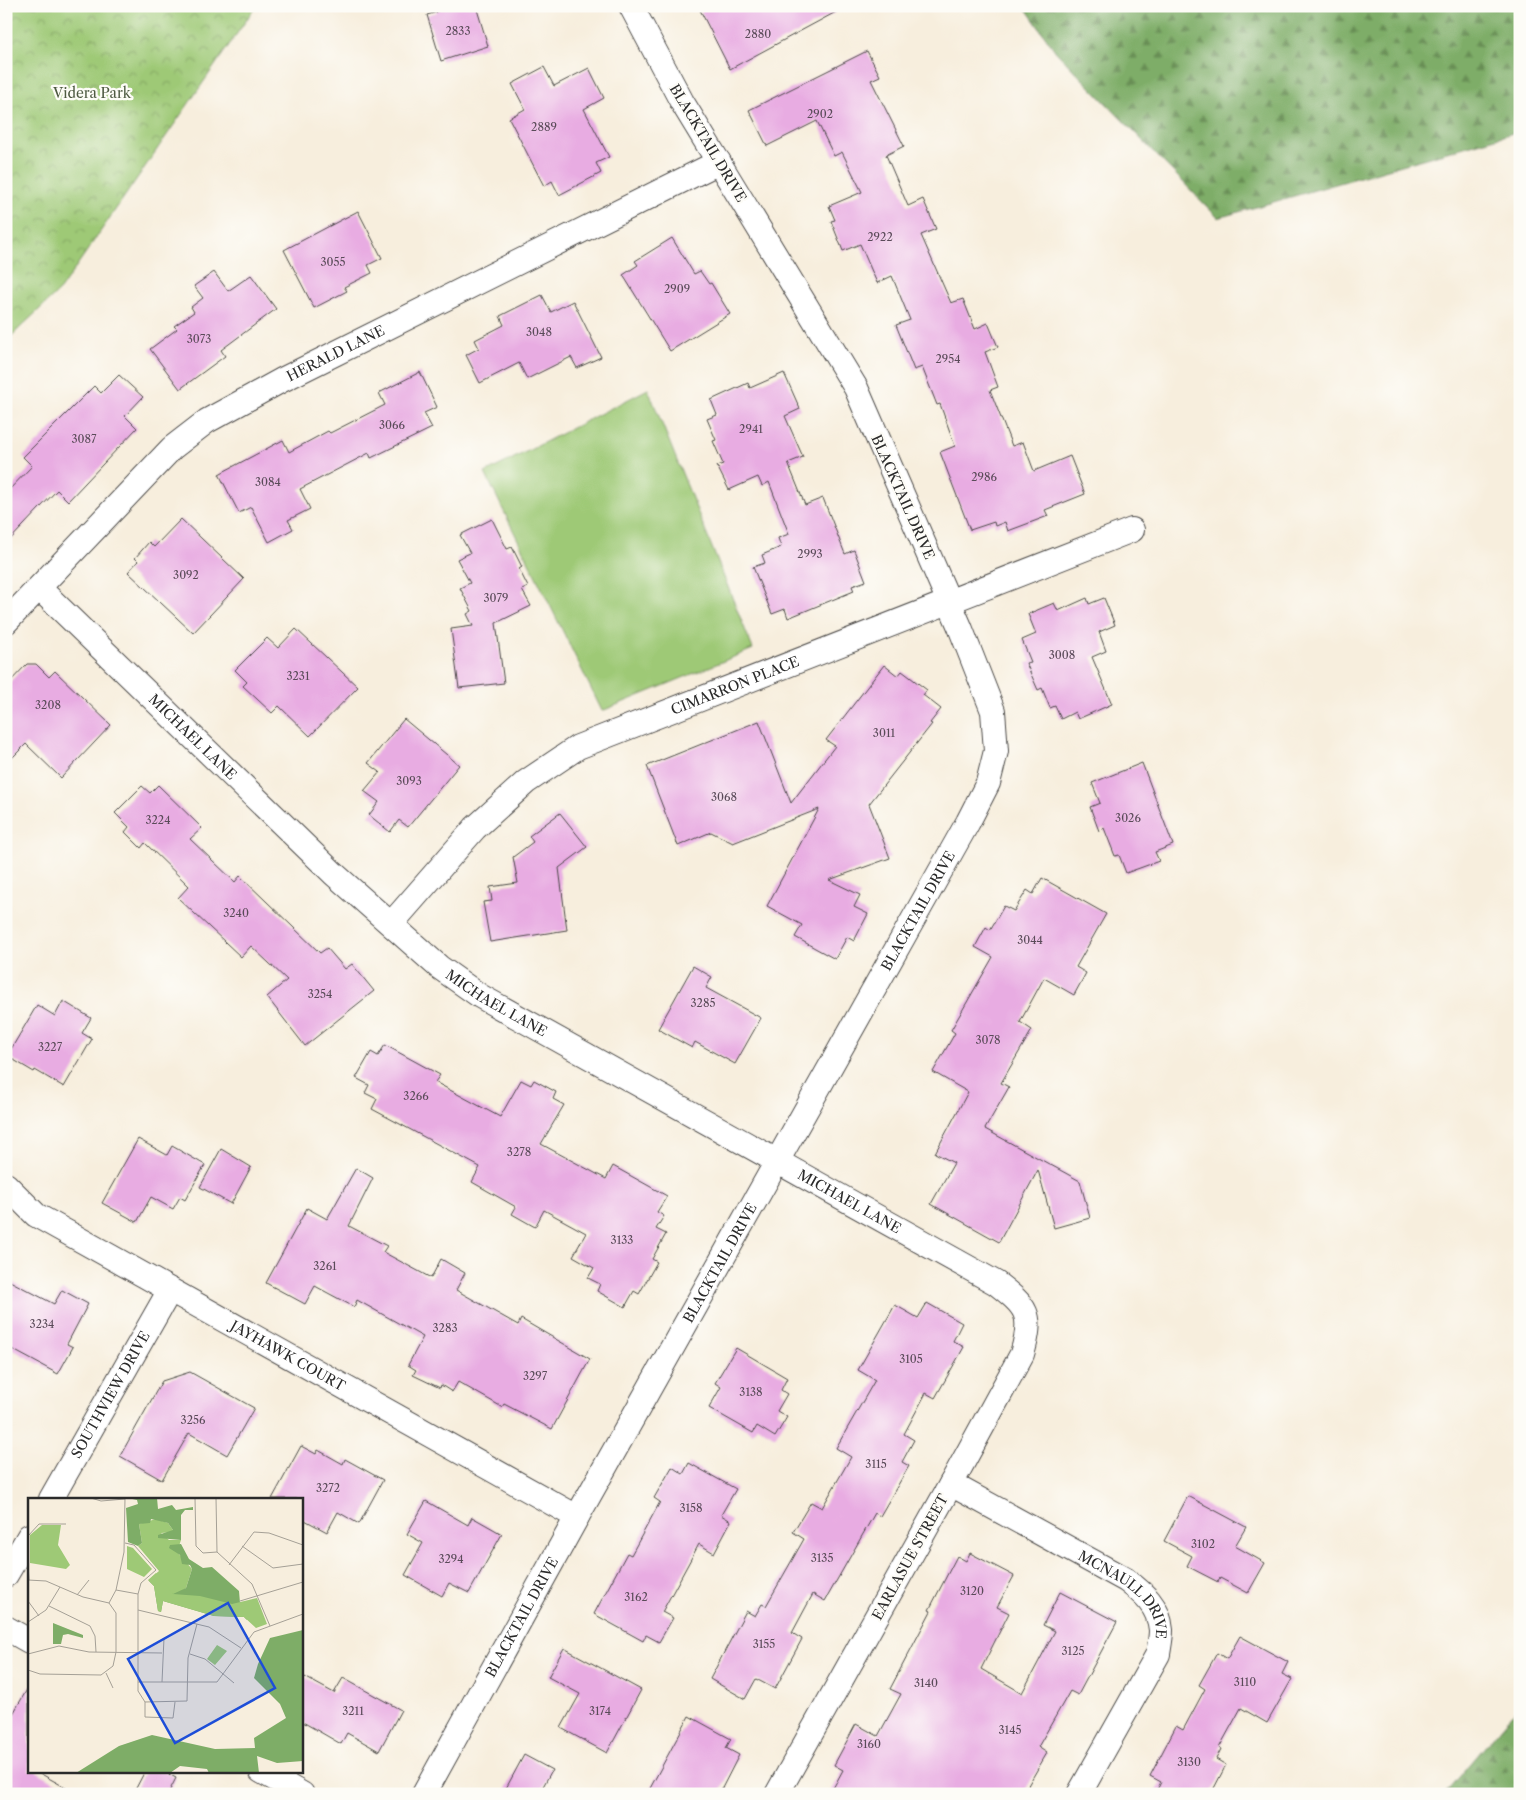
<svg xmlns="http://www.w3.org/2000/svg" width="1526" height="1800" viewBox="0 0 1526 1800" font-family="'Libre Caslon Text',serif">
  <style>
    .grass { fill: #9ec976; stroke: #647a50 }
    .forest { fill: url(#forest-firs); stroke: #546c49 }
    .park { fill: url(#park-crowns); stroke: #647a50 }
    .building { fill: #e8ace2 }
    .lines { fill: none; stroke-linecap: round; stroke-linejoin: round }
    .minor-casing { stroke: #4a4846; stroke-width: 26 }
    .minor { stroke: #fff; stroke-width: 24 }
    .labels { text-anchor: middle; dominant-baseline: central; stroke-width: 4.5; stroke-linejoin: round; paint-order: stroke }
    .number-label { font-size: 11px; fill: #5a4b59 }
    .park-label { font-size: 14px; fill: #4e5a42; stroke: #fdfcf7 }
    .street-label { font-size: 14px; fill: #2b2b2b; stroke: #fdfcf7 }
    .inset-road { fill: none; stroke: #a5a096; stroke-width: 1 }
    .view { fill: #1d4ed8; fill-opacity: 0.15; stroke: #1d4ed8; stroke-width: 2.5 }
    .inset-edge { fill: none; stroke: #2b2b2b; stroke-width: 2.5 }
  </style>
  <defs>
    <pattern id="forest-firs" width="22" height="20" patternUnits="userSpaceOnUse" patternTransform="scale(1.25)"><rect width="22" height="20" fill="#7ead67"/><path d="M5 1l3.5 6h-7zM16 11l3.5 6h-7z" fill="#678d55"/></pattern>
    <pattern id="park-crowns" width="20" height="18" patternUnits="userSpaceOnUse" patternTransform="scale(1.25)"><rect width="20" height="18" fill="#9ec976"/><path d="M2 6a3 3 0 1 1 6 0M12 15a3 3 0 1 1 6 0" fill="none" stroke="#81a361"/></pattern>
  </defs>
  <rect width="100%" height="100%" fill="#fdfcf7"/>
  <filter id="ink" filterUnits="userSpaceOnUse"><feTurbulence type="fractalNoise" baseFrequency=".02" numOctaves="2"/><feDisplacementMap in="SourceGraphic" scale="10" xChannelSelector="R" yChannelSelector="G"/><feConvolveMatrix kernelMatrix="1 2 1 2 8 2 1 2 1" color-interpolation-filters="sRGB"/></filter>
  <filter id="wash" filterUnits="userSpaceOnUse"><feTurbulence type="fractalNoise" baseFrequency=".0096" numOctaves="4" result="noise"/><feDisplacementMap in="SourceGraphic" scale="20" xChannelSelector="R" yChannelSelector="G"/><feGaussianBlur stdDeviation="1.12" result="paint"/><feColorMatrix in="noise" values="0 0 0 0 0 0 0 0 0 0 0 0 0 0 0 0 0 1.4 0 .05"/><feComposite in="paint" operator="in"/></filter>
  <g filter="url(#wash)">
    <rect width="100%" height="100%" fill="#f7eedd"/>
    <polygon class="grass" points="648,389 753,649 602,711 485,473"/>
    <g class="forest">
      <polygon points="1024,6 1520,6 1520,131 1218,218 1056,52"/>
      <polygon points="1520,1705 1520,1794 1445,1794"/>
    </g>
    <polygon class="park" points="6,6 256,6 60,290 6,341"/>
    <g id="blocks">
      <g class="building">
        <polygon points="435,6 476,6 488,46 441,61 427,15 437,12"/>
        <polygon points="698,6 847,6 730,69"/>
        <polygon points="867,51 880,76 871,80 904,146 886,155 908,206 923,199 936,229 921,235 951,303 963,299 975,329 988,323 998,347 985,352 998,387 990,390 1012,446 1023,442 1034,471 1070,456 1085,494 1045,510 1048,516 1008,531 1005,522 995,526 994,522 970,530 940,452 955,446 940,404 937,405 922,367 914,370 896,325 910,320 892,276 877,283 860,244 843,251 831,221 835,220 829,206 862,192 842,152 834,156 817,121 767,146 749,110"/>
        <polygon points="544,67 554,86 589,68 604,98 584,109 609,157 596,163 601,173 559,195 552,181 544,186 509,118 525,109 512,84"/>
        <polygon points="358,211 382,258 368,265 372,273 344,287 347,291 314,308 284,250"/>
        <polygon points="672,238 694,274 700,271 709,284 711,283 730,314 670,351 623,275 638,265 635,261"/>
        <polygon points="214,272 228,291 251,275 276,309 221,350 225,356 180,389 150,349 177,329 174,326 194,312 191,307 203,298 194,286"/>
        <polygon points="542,295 551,312 573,301 601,357 577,368 571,357 527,379 519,363 480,383 466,355 479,348 475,340 504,325 500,316"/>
        <polygon points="420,372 437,407 424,413 432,428 371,458 369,453 300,489 310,509 288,520 293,529 269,542 251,507 239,513 219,474 283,440 289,452 328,431 330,433 385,405 379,393"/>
        <polygon points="784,373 800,409 785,416 803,457 788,463 805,505 823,498 845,554 854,550 866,581 852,586 854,591 788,618 785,609 772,614 753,567 765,563 762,555 781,547 778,538 789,534 769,482 762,486 758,477 729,490 717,466 723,464 713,441 716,440 707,419 717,415 711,400 748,383 750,388"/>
        <polygon points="119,375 143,397 125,416 137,428 68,501 57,490 6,544 6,493 32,466 23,457 94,386 101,393"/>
        <polygon points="181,519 244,579 193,633 128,572 138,561 135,558 149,542 154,547"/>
        <polygon points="492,519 507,549 512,547 522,567 519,569 528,587 522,590 531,606 496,623 504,683 459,688 451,629 473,626 467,614 472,611 460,588 470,583 457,559 470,553 460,535"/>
        <polygon points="1087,598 1089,604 1104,598 1115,625 1099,632 1106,651 1092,657 1112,704 1078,719 1075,712 1061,719 1055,706 1050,708 1042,688 1038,690 1026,663 1031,662 1022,640 1036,634 1028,614 1054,603 1058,611"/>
        <polygon points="296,629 358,687 310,736 279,706 272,713 243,686 247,682 235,670 267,638 278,648"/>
        <polygon points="27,664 36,664 49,677 55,671 111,725 61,778 26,744 6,764 6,686"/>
        <polygon points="884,665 898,676 902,671 927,690 923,695 941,709 930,723 932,724 869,804 890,858 829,880 860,895 854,907 868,914 854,941 847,937 835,959 795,937 802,925 767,906 819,809 733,843 711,832 678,846 647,766 759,721 791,803 835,746 826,740"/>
        <polygon points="404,719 459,765 408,827 399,820 390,832 369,815 379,802 364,791 380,772 368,763"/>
        <polygon points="1142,763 1173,845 1155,852 1159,861 1126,873 1119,855 1115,856 1104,828 1099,831 1090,807 1100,803 1092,783"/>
        <polygon points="158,785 202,828 190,839 235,882 240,876 320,953 327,948 345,969 352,964 374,991 305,1046 267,997 287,980 251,946 241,957 178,898 189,886 145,843 141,848 125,832 129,827 115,813 142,786 150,793"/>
        <polygon points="560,813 587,847 559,868 567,930 490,942 483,902 492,901 490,887 518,883 513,857 533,842 529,836"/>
        <polygon points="1042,878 1106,914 1076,967 1086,973 1074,995 1044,978 1020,1022 1032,1030 1001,1083 1009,1087 985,1129 1080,1181 1090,1218 1054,1228 1038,1170 999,1242 931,1204 954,1163 935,1153 968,1092 933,1072 955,1033 951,1030 993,957 975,947 986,927 990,930 1004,906 1014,911 1027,890 1033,894"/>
        <polygon points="693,966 712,977 706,988 761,1018 735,1064 695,1042 692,1048 658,1029"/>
        <polygon points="63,1001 91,1018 82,1033 92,1039 64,1087 35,1070 34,1072 7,1056 37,1005 55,1016"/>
        <polygon points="385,1045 440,1075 435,1082 500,1117 521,1080 531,1085 534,1080 556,1092 553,1099 564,1105 541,1144 606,1179 613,1166 667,1196 657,1212 664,1216 656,1229 666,1234 652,1259 657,1262 639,1294 634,1291 625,1307 597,1291 600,1284 588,1278 594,1268 573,1256 586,1233 544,1210 535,1227 512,1214 516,1207 472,1182 480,1167 372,1109 377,1099 365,1093 369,1085 356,1078 371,1052 378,1056"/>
        <polygon points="138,1139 167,1155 172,1146 205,1165 185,1200 180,1197 173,1209 151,1197 137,1222 102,1203"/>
        <polygon points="221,1149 251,1167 231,1204 200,1187"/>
        <polygon points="356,1168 373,1178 349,1226 387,1246 383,1252 431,1278 441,1259 465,1273 456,1290 518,1325 521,1319 590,1359 552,1429 504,1404 502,1407 458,1382 452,1392 441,1385 440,1388 413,1375 416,1370 408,1365 423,1337 357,1300 354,1307 315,1286 305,1304 266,1283 307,1208 327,1219"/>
        <polygon points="6,1279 54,1304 62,1290 88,1304 67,1344 73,1347 58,1374 6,1346"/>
        <polygon points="927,1303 962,1323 953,1341 964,1347 935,1398 926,1393 904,1434 914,1440 902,1462 909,1466 880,1516 875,1513 825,1601 813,1594 792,1633 802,1639 775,1689 756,1679 745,1699 710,1679 746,1611 755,1616 762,1604 766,1606 804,1539 793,1532 811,1502 822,1508 851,1457 836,1448 875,1380 858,1370 895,1305 918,1318"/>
        <polygon points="736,1348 787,1378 781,1390 787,1394 777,1411 787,1417 775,1437 757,1426 753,1433 709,1408 721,1387 715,1383"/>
        <polygon points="190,1372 254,1408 227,1455 189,1433 162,1480 120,1456 162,1381"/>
        <polygon points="301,1446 316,1454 318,1450 343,1464 345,1459 383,1480 359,1524 338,1512 327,1532 301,1518 301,1499 272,1499"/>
        <polygon points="689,1463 736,1489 721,1515 731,1521 714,1553 699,1544 662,1612 673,1618 659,1642 646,1635 643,1641 594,1614 627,1553 631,1555 660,1502 654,1498 672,1467 683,1474"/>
        <polygon points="1188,1496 1246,1527 1235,1546 1265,1563 1248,1593 1220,1578 1218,1582 1187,1566 1192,1556 1164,1541"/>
        <polygon points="426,1501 468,1525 472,1517 502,1534 469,1593 449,1583 442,1596 405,1575 423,1543 407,1534"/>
        <polygon points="970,1553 1014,1576 997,1607 1009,1613 981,1669 1022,1693 1055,1631 1043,1625 1060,1592 1117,1622 1078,1695 1070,1691 1038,1747 1047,1753 1023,1794 830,1794 843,1770 834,1765 856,1724 878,1736 901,1694 890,1689 931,1611 929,1610 957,1556 966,1561"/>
        <polygon points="1240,1636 1288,1662 1282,1674 1292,1679 1267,1723 1241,1708 1219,1748 1221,1749 1216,1759 1226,1765 1211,1794 1155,1794 1161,1782 1150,1776 1176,1726 1183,1730 1205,1689 1199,1685 1217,1653 1227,1659"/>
        <polygon points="564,1648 641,1690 607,1753 561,1728 580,1694 548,1677"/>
        <polygon points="301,1675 334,1693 343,1678 401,1710 379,1751 347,1733 341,1744 301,1721"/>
        <polygon points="29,1686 29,1771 36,1771 77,1794 6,1794 6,1726"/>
        <polygon points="689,1716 731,1739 726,1748 739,1755 719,1794 647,1794"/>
        <polygon points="524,1755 552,1770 539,1794 503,1794"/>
        <polygon points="145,1771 163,1771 176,1778 168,1794 133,1794"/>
      </g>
    </g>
  </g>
  <g filter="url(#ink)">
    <use href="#blocks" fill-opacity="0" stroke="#4a4846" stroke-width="1"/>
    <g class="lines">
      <defs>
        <g id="minor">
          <path id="s1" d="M39,588L333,873L439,967L480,996L996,1283C1027,1307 1034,1314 1022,1354L951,1484L777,1794"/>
          <path id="s2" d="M6,622L172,448L207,421L282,380L719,162"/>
          <path id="s3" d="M392,923L475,828L526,782L578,747L1132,530"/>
          <path id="s4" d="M6,1185L36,1215L577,1517"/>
          <path id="s5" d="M951,1484L1126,1580C1143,1593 1159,1606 1161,1630C1161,1638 1159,1647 1158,1654L1079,1794"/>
          <path id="s6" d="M51,1499L170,1290"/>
          <polyline points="6,1575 29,1536"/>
          <polyline points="6,1628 29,1641"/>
          <polyline points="261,1771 302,1794"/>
          <path id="s7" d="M424,1794L577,1517L968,822L988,783L996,751L993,711L960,627L856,388L682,102L631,6"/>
        </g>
      </defs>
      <use href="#minor" class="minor-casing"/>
      <use href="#minor" class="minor"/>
    </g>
  </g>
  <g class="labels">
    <g class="number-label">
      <text x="458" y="31">2833</text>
      <text x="758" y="34">2880</text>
      <text x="820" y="114">2902</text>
      <text x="544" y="127">2889</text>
      <text x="880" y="237">2922</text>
      <text x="333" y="262">3055</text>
      <text x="677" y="289">2909</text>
      <text x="539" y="332">3048</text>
      <text x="199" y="339">3073</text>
      <text x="948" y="359">2954</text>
      <text x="392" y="425">3066</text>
      <text x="751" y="429">2941</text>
      <text x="84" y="439">3087</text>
      <text x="984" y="477">2986</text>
      <text x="268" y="482">3084</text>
      <text x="810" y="554">2993</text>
      <text x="186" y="575">3092</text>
      <text x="496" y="598">3079</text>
      <text x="1062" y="655">3008</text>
      <text x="298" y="676">3231</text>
      <text x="48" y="705">3208</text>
      <text x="884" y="733">3011</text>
      <text x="409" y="781">3093</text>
      <text x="724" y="797">3068</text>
      <text x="1128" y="818">3026</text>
      <text x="158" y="820">3224</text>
      <text x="236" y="913">3240</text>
      <text x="1030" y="940">3044</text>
      <text x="320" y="994">3254</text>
      <text x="703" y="1003">3285</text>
      <text x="988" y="1040">3078</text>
      <text x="50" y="1047">3227</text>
      <text x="416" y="1096">3266</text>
      <text x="519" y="1152">3278</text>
      <text x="622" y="1240">3133</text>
      <text x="325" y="1266">3261</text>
      <text x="42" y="1324">3234</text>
      <text x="445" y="1328">3283</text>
      <text x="911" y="1359">3105</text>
      <text x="535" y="1376">3297</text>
      <text x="751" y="1392">3138</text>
      <text x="193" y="1420">3256</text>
      <text x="876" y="1464">3115</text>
      <text x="328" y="1488">3272</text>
      <text x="691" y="1508">3158</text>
      <text x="1203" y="1544">3102</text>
      <text x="822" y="1558">3135</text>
      <text x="451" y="1559">3294</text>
      <text x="972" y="1591">3120</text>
      <text x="636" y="1597">3162</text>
      <text x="764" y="1644">3155</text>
      <text x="1073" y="1651">3125</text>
      <text x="1245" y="1682">3110</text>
      <text x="926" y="1683">3140</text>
      <text x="353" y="1711">3211</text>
      <text x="600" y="1711">3174</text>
      <text x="1010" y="1730">3145</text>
      <text x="869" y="1744">3160</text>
      <text x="1189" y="1762">3130</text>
    </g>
    <g class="park-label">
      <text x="92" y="93">Videra Park</text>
    </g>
    <g class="street-label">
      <text transform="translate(708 143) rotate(59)">BLACKTAIL DRIVE</text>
      <text stroke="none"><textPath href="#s2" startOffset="430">HERALD LANE</textPath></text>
      <text transform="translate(903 497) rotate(66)">BLACKTAIL DRIVE</text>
      <text stroke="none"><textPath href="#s3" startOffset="426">CIMARRON PLACE</textPath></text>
      <text stroke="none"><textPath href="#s1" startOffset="214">MICHAEL LANE</textPath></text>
      <text stroke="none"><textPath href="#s7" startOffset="1012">BLACKTAIL DRIVE</textPath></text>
      <text stroke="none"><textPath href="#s1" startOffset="619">MICHAEL LANE</textPath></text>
      <text stroke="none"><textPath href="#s1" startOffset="1024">MICHAEL LANE</textPath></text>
      <text stroke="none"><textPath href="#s7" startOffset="608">BLACKTAIL DRIVE</textPath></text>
      <text stroke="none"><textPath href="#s4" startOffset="331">JAYHAWK COURT</textPath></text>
      <text stroke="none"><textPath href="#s6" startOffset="120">SOUTHVIEW DRIVE</textPath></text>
      <text transform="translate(910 1557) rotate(-61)">EARLASUE STREET</text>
      <text stroke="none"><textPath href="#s5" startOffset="209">MCNAULL DRIVE</textPath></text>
      <text stroke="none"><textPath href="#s7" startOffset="202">BLACKTAIL DRIVE</textPath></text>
    </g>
  </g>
  <g transform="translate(28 1498)">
    <rect width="275" height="275" fill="#f7eedd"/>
    <path d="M128,21L140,25L145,32L146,34L133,35L141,42H153L149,54L164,71L158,90L146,99L124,79L131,73L110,48L114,45L111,26ZM189,147L199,153L187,167L179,161Z" fill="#9ec976"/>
    <path d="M100,0H129L130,11L144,7L148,12L165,9V12H157L153,17V42L130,40V37L145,32L140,25L123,21L122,25L111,26L114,45L110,48L100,44L98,10L110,6L109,2ZM153,46L161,61L175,70L184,69L211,93L212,105H216L219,122L216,119L186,118L135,103L133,114L130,113L126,88L120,82L145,96L158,90L164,71L162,67L154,66L152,57L141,50L142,47ZM25,125L55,137V140L40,136L35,137L33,146H25ZM275,132V263L249,265L229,258L231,275H181L179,271L152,268L142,275H48L91,248L124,237L187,251L227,250L226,240L258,220L252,206L226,180L230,166L242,140Z" fill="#7ead67"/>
    <path d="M14,27H33L30,47L42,67L38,71L2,65V37ZM99,48L105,50L124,71L116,79L99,71ZM128,75L145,96L172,98L204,106L229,100L239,126L228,130L216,119L186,118L135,103L133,114L130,113L126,88L120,82Z" fill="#9ec976"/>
    <path class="inset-road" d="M63,0L73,3L97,1M167,0L168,48L175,55L189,54M188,0L189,54L224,86L242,128M0,38L11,26H38M97,45L106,47L128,72L113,85L110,96V193L117,204V219L145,220L147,204M214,48L245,70L275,66M0,65L1,82M201,67L226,34L241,35L275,47M0,82L18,83L55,99L81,105L88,115V154L85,168L73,177L12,176L0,172M88,92L110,96M49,97L61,82M0,103L11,118M212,103L275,84M81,105L88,92L96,54L97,0M21,108L62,128L67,138L68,154M110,112L181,129L213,150M0,124L18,112L32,89M0,156L31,148L61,154L134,155M162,156L177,161L206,185M78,175L85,190M110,184H189L226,134L275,116M134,184L136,140M117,204L159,203L160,160L169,126"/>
    <path class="view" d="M200,105L247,190L147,245L100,161Z"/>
    <rect width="275" height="275" class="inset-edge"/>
  </g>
  <rect width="1526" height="1800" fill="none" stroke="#fdfcf7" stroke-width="25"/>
</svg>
